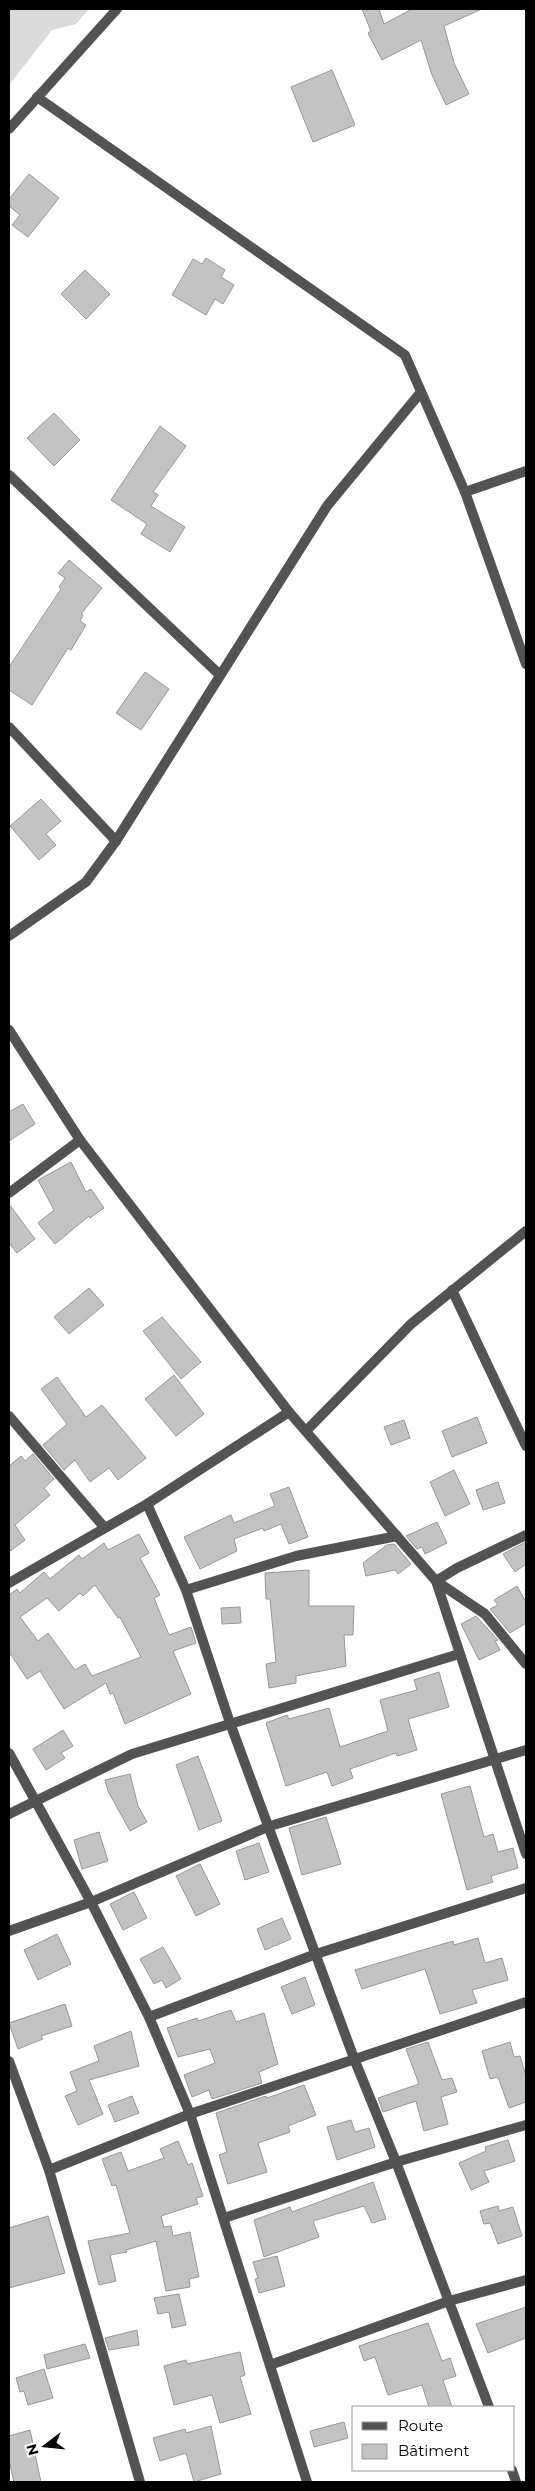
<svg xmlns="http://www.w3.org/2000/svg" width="535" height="2491" viewBox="0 0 535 2491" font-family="Montserrat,sans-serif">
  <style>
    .green { fill: #dadada }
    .building { fill: #c3c3c3; stroke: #979797; fill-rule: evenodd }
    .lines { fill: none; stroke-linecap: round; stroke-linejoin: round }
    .minor { stroke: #535353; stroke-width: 10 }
  </style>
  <rect width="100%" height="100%" fill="#fff"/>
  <polygon class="green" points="9,9 89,9 76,24 52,30 9,85"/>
  <g class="building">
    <polygon points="362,9 379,9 384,24 412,9 482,9 444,26 454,63 469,94 446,105 432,75 421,40 382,60 368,33 371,31"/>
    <polygon points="332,70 355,125 313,142 291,87"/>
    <polygon points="29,174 59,198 28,237 12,225 20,215 9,206 9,199"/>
    <polygon points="206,258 225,270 221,277 234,285 223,304 215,299 206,315 172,295 193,259 202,264"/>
    <polygon points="85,270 110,294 86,319 61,294"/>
    <polygon points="54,413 80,440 54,466 27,438"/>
    <polygon points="160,426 186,446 153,492 158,495 151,506 185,527 170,552 141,534 147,524 111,500"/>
    <polygon points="69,560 102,588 81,614 83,615 80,621 86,625 71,650 68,648 32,705 9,690 9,667 61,589 59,587 65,578 58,573"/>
    <polygon points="145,672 169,689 141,730 116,713"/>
    <polygon points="41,799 61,821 46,834 56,845 39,860 10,826"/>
    <polygon points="23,1104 35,1124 9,1141 9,1112"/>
    <polygon points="71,1162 86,1192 91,1189 104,1208 90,1218 89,1216 55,1244 38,1223 54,1210 38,1180"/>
    <polygon points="9,1204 35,1239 17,1253 9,1243"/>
    <polygon points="89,1288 104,1305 69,1334 54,1317"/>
    <polygon points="162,1317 201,1362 181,1379 143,1331"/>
    <polygon points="174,1375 204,1414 176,1436 145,1399"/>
    <polygon points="57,1377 86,1417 102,1405 146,1458 118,1480 109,1468 90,1482 75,1460 64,1470 43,1445 67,1424 41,1389"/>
    <polygon points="477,1417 487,1443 452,1457 442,1431"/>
    <polygon points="404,1420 410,1438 391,1445 384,1427"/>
    <polygon points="33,1454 54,1479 44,1488 50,1495 15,1525 25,1540 9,1552 9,1466 21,1456 25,1461"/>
    <polygon points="454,1470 470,1504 445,1516 430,1482"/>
    <polygon points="498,1482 505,1503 483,1510 476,1490"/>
    <polygon points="289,1487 308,1537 289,1544 281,1524 264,1531 263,1528 234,1539 237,1551 200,1569 184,1537 231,1515 234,1523 275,1506 270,1494"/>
    <polygon points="437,1522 447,1543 425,1554 422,1547 417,1549 406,1536"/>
    <path d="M139,1534L149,1553L140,1558L160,1595L154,1598L169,1635L191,1627L196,1643L173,1651L191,1694L125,1724L113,1693L110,1694L106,1683L64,1709L40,1671L27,1679L9,1652V1595L17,1589L20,1593L44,1572L50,1579L79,1555L82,1559L104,1543L108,1550ZM95,1585L118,1618L120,1617L141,1657L92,1676L85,1664L75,1670L48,1633L38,1641L20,1617L47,1598L59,1611L80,1593L83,1596Z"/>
    <polygon points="526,1542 526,1564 515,1572 503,1554"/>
    <polygon points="394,1544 411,1564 398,1574 395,1570 366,1576 363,1563 387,1545"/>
    <polygon points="309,1570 309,1606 354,1606 353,1635 344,1635 346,1666 296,1676 296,1683 269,1688 266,1664 276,1662 270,1599 266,1599 265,1573"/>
    <polygon points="517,1586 526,1602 526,1623 510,1633 490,1609 498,1605 494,1600"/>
    <polygon points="240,1607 241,1623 222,1624 221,1608"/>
    <polygon points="476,1616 498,1640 495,1641 500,1650 479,1660 461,1624"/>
    <polygon points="439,1672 449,1707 408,1719 417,1750 397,1756 396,1753 350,1769 353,1778 332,1786 327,1772 286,1786 266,1723 287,1715 289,1719 329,1708 340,1747 388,1731 380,1700 417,1690 414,1680"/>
    <polygon points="63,1730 73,1746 61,1753 65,1758 46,1770 33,1749"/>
    <polygon points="198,1756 222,1821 199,1830 176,1765"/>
    <polygon points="130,1774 138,1806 147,1822 130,1831 108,1791 105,1780"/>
    <polygon points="470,1786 484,1837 493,1834 498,1852 513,1848 518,1868 491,1876 493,1882 467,1890 441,1794"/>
    <polygon points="326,1817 341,1864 302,1875 289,1828"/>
    <polygon points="99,1832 108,1861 82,1869 74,1840"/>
    <polygon points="259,1843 269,1872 245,1880 236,1851"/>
    <polygon points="200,1864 220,1904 196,1916 176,1876"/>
    <polygon points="134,1892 147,1918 123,1930 110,1904"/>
    <polygon points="282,1918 291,1939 265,1950 257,1929"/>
    <polygon points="57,1934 71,1964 38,1980 24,1950"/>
    <polygon points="478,1938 485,1963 502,1958 508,1980 472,1990 477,2003 440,2014 425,1969 362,1989 355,1970 453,1941 454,1945"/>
    <polygon points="163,1947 181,1979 166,1988 162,1980 154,1984 140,1959"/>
    <polygon points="305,1977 315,2005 292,2014 281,1987"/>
    <polygon points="65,2004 72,2026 41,2036 43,2039 18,2049 9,2023"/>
    <polygon points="231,2010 236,2022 264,2013 278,2064 259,2072 262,2083 212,2099 209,2090 192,2097 184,2075 215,2063 210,2049 178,2057 167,2028 197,2018 198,2021"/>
    <polygon points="131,2031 139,2066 89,2080 103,2114 78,2125 65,2096 77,2091 70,2072 99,2061 94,2046"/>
    <polygon points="428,2042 442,2080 452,2078 457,2092 441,2097 448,2124 424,2131 416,2101 383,2112 378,2098 419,2084 406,2049"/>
    <polygon points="510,2042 514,2057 520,2056 526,2076 526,2102 509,2108 498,2077 490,2079 482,2051"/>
    <polygon points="304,2085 316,2115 288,2126 290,2132 258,2143 267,2172 228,2184 219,2155 227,2152 216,2113 266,2096 267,2098"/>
    <polygon points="132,2096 139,2113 115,2122 108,2105"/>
    <polygon points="351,2120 355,2132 369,2128 375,2147 337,2160 327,2127"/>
    <polygon points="508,2140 515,2161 484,2171 489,2182 471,2190 459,2163 486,2151 485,2147"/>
    <polygon points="178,2141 188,2165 192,2163 203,2196 196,2198 198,2204 161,2216 164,2227 171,2226 173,2236 190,2232 199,2277 189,2279 190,2287 166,2291 156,2241 126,2250 127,2252 110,2255 116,2281 99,2285 88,2241 130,2233 116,2185 112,2186 102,2159 121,2152 128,2171 164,2158 160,2149"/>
    <polygon points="373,2182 386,2219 372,2223 364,2206 313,2221 319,2237 264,2257 254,2220 290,2207 292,2212"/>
    <polygon points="498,2206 499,2211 513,2207 522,2236 498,2244 490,2223 484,2224 480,2211"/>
    <polygon points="48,2216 65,2273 9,2288 9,2228"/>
    <polygon points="277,2256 285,2286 259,2293 255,2279 258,2278 253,2262"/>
    <polygon points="179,2294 186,2325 172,2328 169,2312 158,2314 154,2298"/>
    <polygon points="526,2307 526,2338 488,2353 476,2324"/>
    <polygon points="428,2323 442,2361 450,2358 456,2376 443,2380 452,2407 429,2407 422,2385 388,2395 375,2357 364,2361 359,2346"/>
    <polygon points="137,2330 139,2345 109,2350 105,2338"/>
    <polygon points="85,2344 90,2358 47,2369 44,2355"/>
    <polygon points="240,2352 245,2375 240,2377 251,2414 220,2423 212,2395 174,2405 164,2366 186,2360 187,2364"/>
    <polygon points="44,2369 53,2398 28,2405 24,2391 20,2392 16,2378"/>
    <polygon points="344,2422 348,2438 314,2447 310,2431"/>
    <polygon points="211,2426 221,2474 194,2482 186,2453 160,2461 153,2438 185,2429 186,2433"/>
    <polygon points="30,2430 41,2482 14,2482 9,2460 9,2436"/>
  </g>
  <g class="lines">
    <g class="minor">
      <polyline points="37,97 405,355 465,492 526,664"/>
      <polyline points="9,129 117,9"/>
      <polyline points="9,475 220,675"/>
      <polyline points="465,492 526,471"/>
      <polyline points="9,727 116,841"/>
      <polyline points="9,936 86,882 116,841 327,506 421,392"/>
      <polyline points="9,1030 80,1140 289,1412 436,1581 526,1854"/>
      <polyline points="9,1193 80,1140"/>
      <polyline points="452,1290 526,1446"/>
      <polyline points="9,1416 104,1527"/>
      <polyline points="306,1431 411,1324 526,1231"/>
      <polyline points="147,1504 186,1590 230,1723 355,2061 396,2162 489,2407"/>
      <polyline points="526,1535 457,1568 436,1581 485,1614 526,1664"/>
      <polyline points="9,1583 147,1504 289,1412"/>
      <polyline points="186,1590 296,1556 397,1536"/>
      <polyline points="9,1753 91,1902 149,2017 190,2114 307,2482"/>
      <polyline points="9,1814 132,1754 459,1654"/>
      <polyline points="9,1931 91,1902 270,1826 526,1750"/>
      <polyline points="149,2017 316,1954 526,1888"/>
      <polyline points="9,2061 49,2170 140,2482"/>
      <polyline points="49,2170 190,2114 526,2002"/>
      <polyline points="224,2218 396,2162 526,2125"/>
      <polyline points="270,2365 449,2301 526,2280"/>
      <polyline points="512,2470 516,2482"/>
    </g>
  </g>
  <rect width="535" height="2491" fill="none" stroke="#000000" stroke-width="20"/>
  <rect x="352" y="2406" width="162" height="65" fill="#ffffff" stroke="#999999"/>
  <rect x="362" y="2422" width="25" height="8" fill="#535353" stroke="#999999"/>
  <text x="398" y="2431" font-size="15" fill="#000000">Route</text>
  <rect x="362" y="2444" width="25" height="15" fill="#c3c3c3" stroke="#999999"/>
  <text x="398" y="2456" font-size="15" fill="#000000">Bâtiment</text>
  <g transform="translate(45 2446) rotate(254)" stroke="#ffffff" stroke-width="4" paint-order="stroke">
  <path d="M0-4L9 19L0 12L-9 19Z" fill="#000000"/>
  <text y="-8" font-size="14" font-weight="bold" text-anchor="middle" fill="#000000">N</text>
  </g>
</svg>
